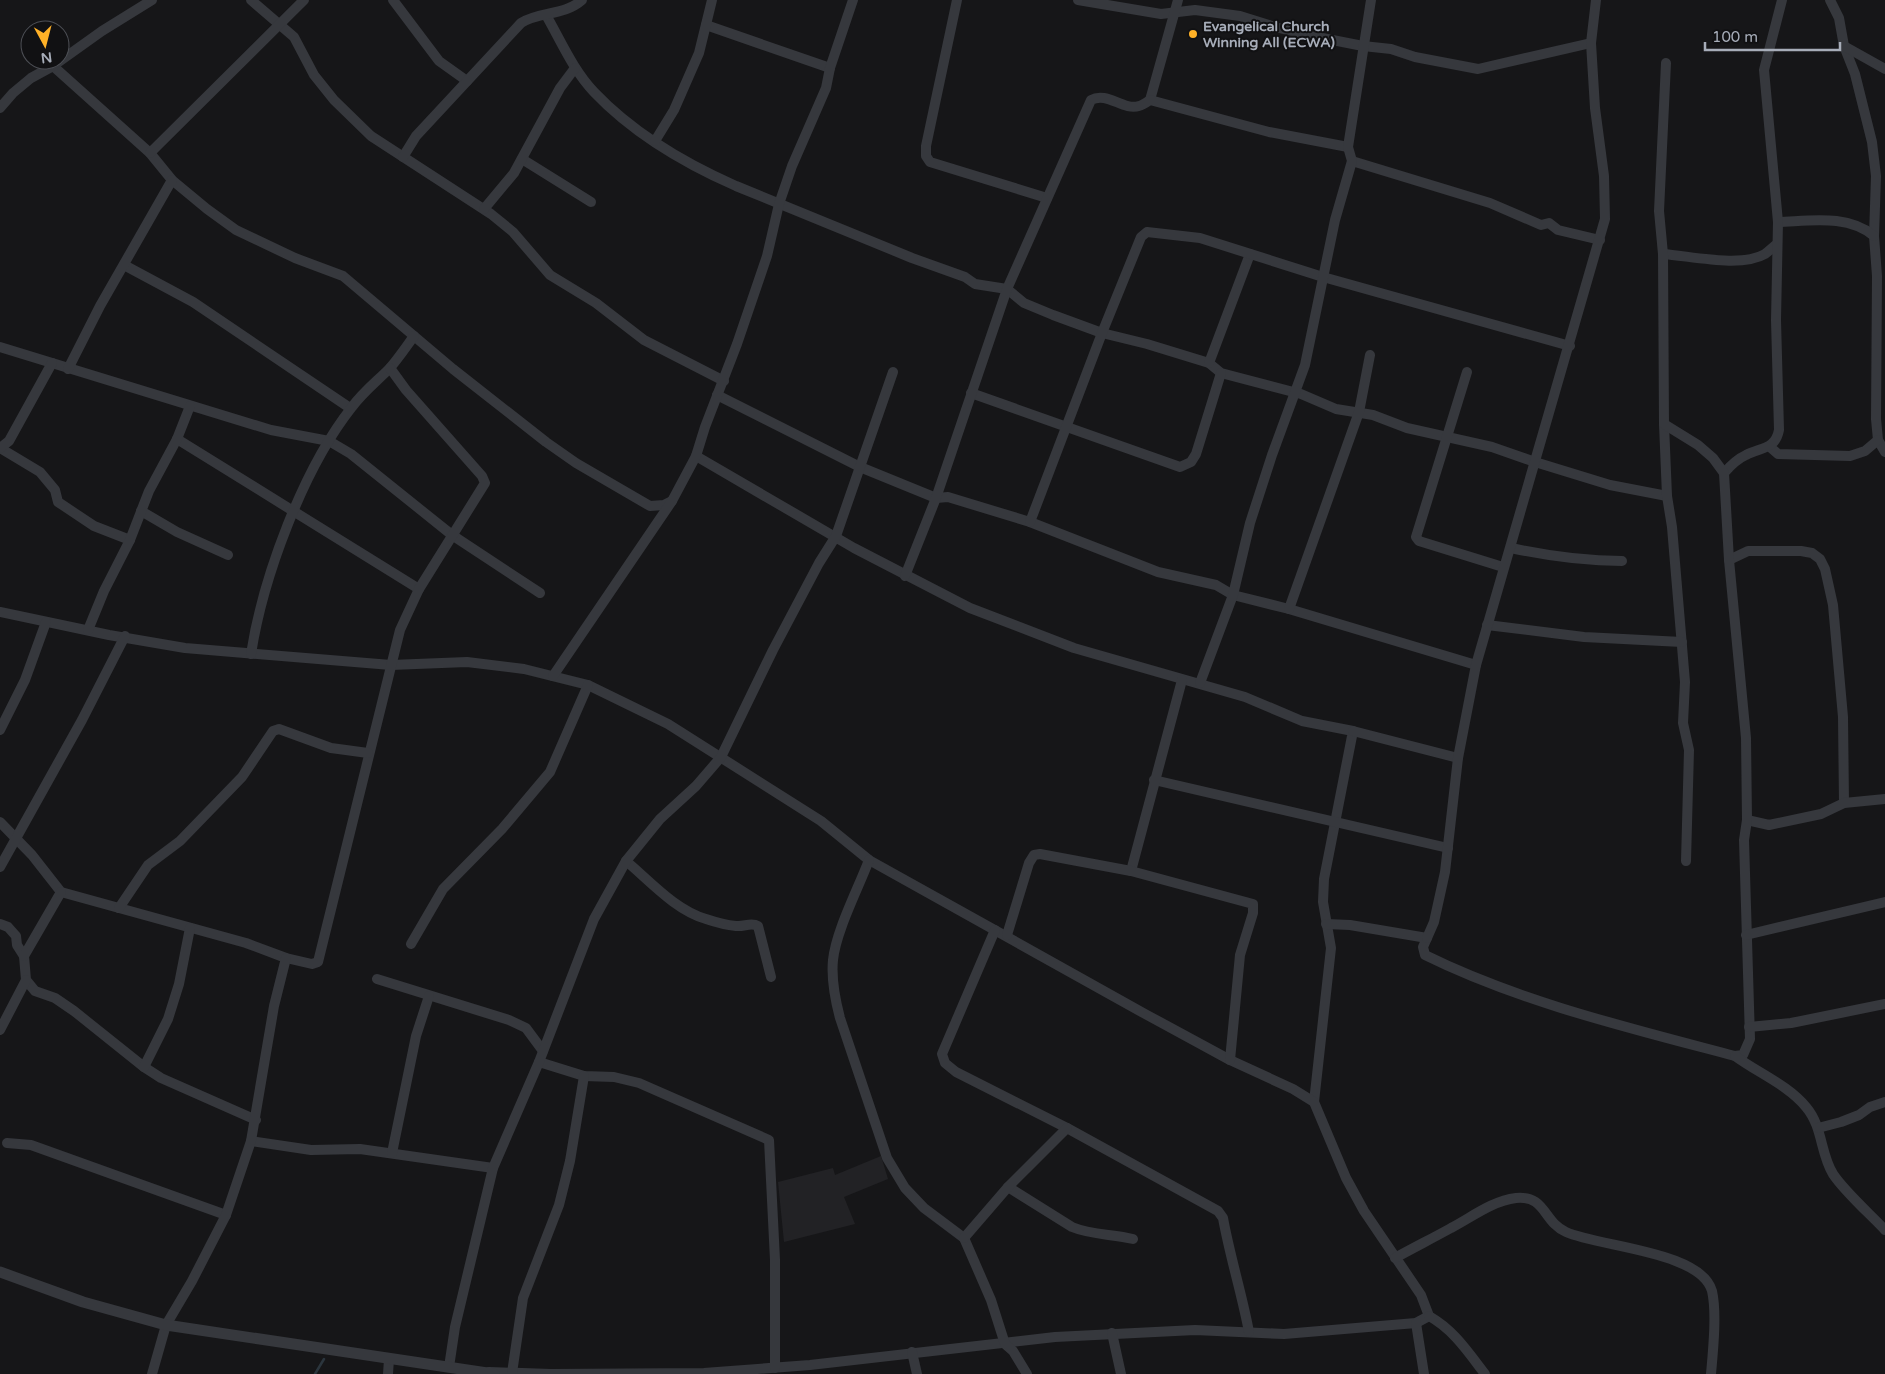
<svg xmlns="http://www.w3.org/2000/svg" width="1885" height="1374" viewBox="0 0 1885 1374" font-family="'Varela Round',sans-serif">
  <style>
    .built { fill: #222225 }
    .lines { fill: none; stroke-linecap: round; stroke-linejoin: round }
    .stream { stroke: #2b353d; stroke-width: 2.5 }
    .minor { stroke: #36383d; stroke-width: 10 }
    .tertiary { stroke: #36383d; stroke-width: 11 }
    .poi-dot { fill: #ffb127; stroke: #111113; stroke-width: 2 }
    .labels { text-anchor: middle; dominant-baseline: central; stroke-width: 4; stroke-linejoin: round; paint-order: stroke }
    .poi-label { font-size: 14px; font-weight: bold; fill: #a7adb9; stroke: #111113; text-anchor: start }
  </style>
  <rect width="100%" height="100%" fill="#161618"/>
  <polygon class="built" points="881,1156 888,1179 844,1197 855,1224 784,1242 778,1182 833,1168 835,1175"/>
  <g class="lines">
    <polyline class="stream" points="315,1374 324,1359"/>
    <g class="minor">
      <polyline points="251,0 294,37 314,75 334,100 371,136 491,214 513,232 550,275 596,303 644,340 724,381"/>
      <polyline points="393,0 439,61 467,81"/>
      <polyline points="957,0 926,146 926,156 930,162 1047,198"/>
      <polyline points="1078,0 1161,14 1195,10 1240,16 1275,27 1312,36 1363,46 1391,49 1415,57 1478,69 1591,43"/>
      <polyline points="1830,0 1839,18 1844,46 1855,74 1872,142 1876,176 1874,236 1877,276 1876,419 1878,440 1885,452"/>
      <path d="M546,15C561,41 573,70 594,92C632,132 686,164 736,186L912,258L965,277L975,284L1007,289L1024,303L1053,315L1102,333L1147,344L1209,363L1221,373L1301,394L1336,409L1373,415L1407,428L1492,447L1535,462L1610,485L1667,496"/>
      <polyline points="706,25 830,68"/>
      <polyline points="1844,46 1885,69"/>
      <polyline points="53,66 150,153 172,180 207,209 236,230 295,258 343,276 453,369 546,442 576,463 650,506 664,505 672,501"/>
      <polyline points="1150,100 1178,0"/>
      <polyline points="0,108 13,93 31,78 53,66 102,31 152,0"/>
      <polyline points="655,141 674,110 699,53 712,0"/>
      <polyline points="150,153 304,0"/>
      <path d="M403,157L416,136L521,23C540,11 564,16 582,0"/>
      <polyline points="522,159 591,202"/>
      <polyline points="1352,161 1490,203 1541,225 1549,223 1558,230 1600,240"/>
      <polyline points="484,209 514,173 560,88 575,68"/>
      <path d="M1778,222C1810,221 1848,214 1874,236"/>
      <path d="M1663,254C1691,256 1741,268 1765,254C1769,251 1773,247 1777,244"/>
      <polyline points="124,265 193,302 350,408"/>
      <polyline points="0,347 271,430 329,441 351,454 452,535 540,593"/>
      <polyline points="1209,363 1250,254"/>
      <polyline points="68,369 100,306 172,180"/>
      <polyline points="1467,372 1416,537 1419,541 1503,567"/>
      <polyline points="971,393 1180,467 1191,462 1196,454 1221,373"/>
      <polyline points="717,395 860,467 936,498 948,497 1030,522 1158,572 1216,585 1233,595 1289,609 1476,665"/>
      <polyline points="1664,424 1667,496 1672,527 1685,682 1683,723 1689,750 1686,861"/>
      <polyline points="177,439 419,589"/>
      <polyline points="1770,447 1778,454 1850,456 1865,451 1878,440"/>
      <polyline points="0,448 40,472 55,490 58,502 94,526 130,540"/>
      <polyline points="0,448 9,441 52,363"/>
      <polyline points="696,456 854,548 970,608 1074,648 1245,697 1302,721 1353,731 1324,879 1323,902 1331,948 1314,1102"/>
      <path d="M1724,473C1731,465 1737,459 1746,455C1761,447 1775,450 1779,430L1776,320L1778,222L1764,70L1782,0"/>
      <polyline points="141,511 177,532 228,555"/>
      <polyline points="1030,522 1102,333 1141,237 1147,232 1200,238 1323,277 1570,346"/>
      <path d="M1511,548C1548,556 1584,561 1622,561"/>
      <polyline points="1729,560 1748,551 1801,551 1812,553 1820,559 1825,569 1833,605 1843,717 1844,803"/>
      <path d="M905,576L936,498L1007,289L1091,100C1107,91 1123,111 1139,106C1143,105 1147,102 1150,100L1269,132L1348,147"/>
      <polyline points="1289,609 1359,412 1370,355"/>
      <polyline points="0,612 109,635 185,648 391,665 467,662 524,669 588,685 668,724 821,821 869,860 1147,1015 1230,1060 1293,1089 1314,1102 1346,1178 1364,1211 1421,1295 1429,1316 1416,1323 1284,1334 1195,1330 1055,1337 810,1365 704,1373 551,1374 489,1372"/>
      <polyline points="1487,625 1584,637 1682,642"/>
      <polyline points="88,630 104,591 130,540 149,491 177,439 190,406"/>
      <path d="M251,654C263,577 303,469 352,407C363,392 376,382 389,369C398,359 406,347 414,336"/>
      <polyline points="553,676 672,501 696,456 705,427 737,344 767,256 779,204 792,166 826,88 830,68 853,0"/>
      <polyline points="1200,683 1233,595 1250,523 1272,455 1305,365 1335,220 1352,161 1348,147 1371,0"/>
      <polyline points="0,730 25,680 46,622"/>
      <polyline points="1353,731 1458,758"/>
      <polyline points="1154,780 1448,848"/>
      <polyline points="1747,820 1769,825 1821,814 1844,803 1885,799"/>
      <polyline points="0,822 32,855 61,892 246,943 286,958 312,964 318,962 400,630 419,589 485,483 482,476 406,390 390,368"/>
      <path d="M869,860C858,889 836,931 833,960C831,980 835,999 840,1018L887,1158L905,1188L924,1208L964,1238L991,1300L1005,1344L1013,1351L1027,1374"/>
      <path d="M626,861C650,881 675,910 706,919C715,922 726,925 736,926C744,927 751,922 758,926L771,977"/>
      <polyline points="0,867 82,720 125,636"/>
      <polyline points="1131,871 1182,680"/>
      <polyline points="119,908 148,865 180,841 242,777 273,731 279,729 331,748 368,753"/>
      <polyline points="0,924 8,927 16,936 17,945 24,956 26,980 35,991 55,998 74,1011 144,1067 161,1078 256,1120"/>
      <path d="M1326,924L1350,925L1427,938L1423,947L1425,955C1520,1002 1633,1029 1735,1056L1743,1055L1750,1039L1744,840L1747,820L1746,738L1729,560L1724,473L1713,458L1698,445L1664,424L1663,254L1659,211L1666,63"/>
      <path d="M995,930L942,1054L945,1063L956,1072L1067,1128L1218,1211L1223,1218C1230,1257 1242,1294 1249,1332"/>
      <polyline points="1007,935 1029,863 1034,855 1040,854 1131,871 1253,904 1253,913 1240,955 1230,1060"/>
      <polyline points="1746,935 1885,902"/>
      <polyline points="1427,938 1434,922 1445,872 1458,758 1476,665 1605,219 1604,176 1595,108 1591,43 1596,0"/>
      <polyline points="411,944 443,889 502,829 550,772 588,685"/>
      <polyline points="24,956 61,892"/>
      <polyline points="377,979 509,1020 526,1028 543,1051"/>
      <polyline points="1749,1027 1791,1023 1885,1004"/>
      <polyline points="0,1030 26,980"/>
      <path d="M1735,1056C1758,1073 1788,1085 1806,1107C1823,1127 1820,1153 1833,1174C1844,1191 1870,1214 1885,1230"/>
      <polyline points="539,1062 584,1076 614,1077 639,1083 769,1140 775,1260 775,1368"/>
      <polyline points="144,1067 168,1019 179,984 190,928"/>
      <polyline points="1818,1128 1841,1122 1859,1115 1870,1107 1885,1102"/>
      <polyline points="251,1141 311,1150 360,1149 493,1168"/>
      <polyline points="7,1143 31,1145 226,1215"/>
      <polyline points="392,1153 416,1036 429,996"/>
      <path d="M1008,1187L1072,1227C1091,1235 1113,1234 1133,1239"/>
      <polyline points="964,1238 1008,1187 1067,1128"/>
      <path d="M1395,1258C1413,1248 1433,1238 1451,1228C1472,1217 1492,1201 1516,1198C1546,1195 1543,1222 1566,1232C1599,1247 1701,1251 1712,1291C1717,1313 1713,1351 1711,1374"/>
      <path d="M1429,1316C1454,1330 1468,1352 1485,1374"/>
      <polyline points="1416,1323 1424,1374"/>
      <polyline points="1112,1333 1121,1374"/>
      <polyline points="912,1352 917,1374"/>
      <polyline points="449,1367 455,1327 493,1168 539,1062 594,919 626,861 660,819 696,786 721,757 773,650 819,563 836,536 893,372"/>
      <polyline points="512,1373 523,1298 559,1205 570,1161 584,1076"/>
      <polyline points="152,1374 166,1325 192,1281 226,1215 251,1141 274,1006 286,958"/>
      <polyline points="388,1374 389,1359"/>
    </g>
    <polyline class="tertiary" points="0,1272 83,1302 166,1325 494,1374"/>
  </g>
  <circle class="poi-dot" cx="1193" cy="34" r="5"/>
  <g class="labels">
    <g class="poi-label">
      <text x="1203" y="26">Evangelical Church<tspan x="1203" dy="16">Winning All (ECWA)</tspan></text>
    </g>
  </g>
  <g transform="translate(45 45) rotate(173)"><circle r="24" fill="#111113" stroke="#4d4f55"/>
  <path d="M0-4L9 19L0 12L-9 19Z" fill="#ffb127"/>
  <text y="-8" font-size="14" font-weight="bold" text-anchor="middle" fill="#a7adb9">N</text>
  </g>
  <path d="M1705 42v8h135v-8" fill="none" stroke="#a7adb9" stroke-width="2.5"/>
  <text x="1712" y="42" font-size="15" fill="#a7adb9" stroke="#111113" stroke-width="4" paint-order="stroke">100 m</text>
</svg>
